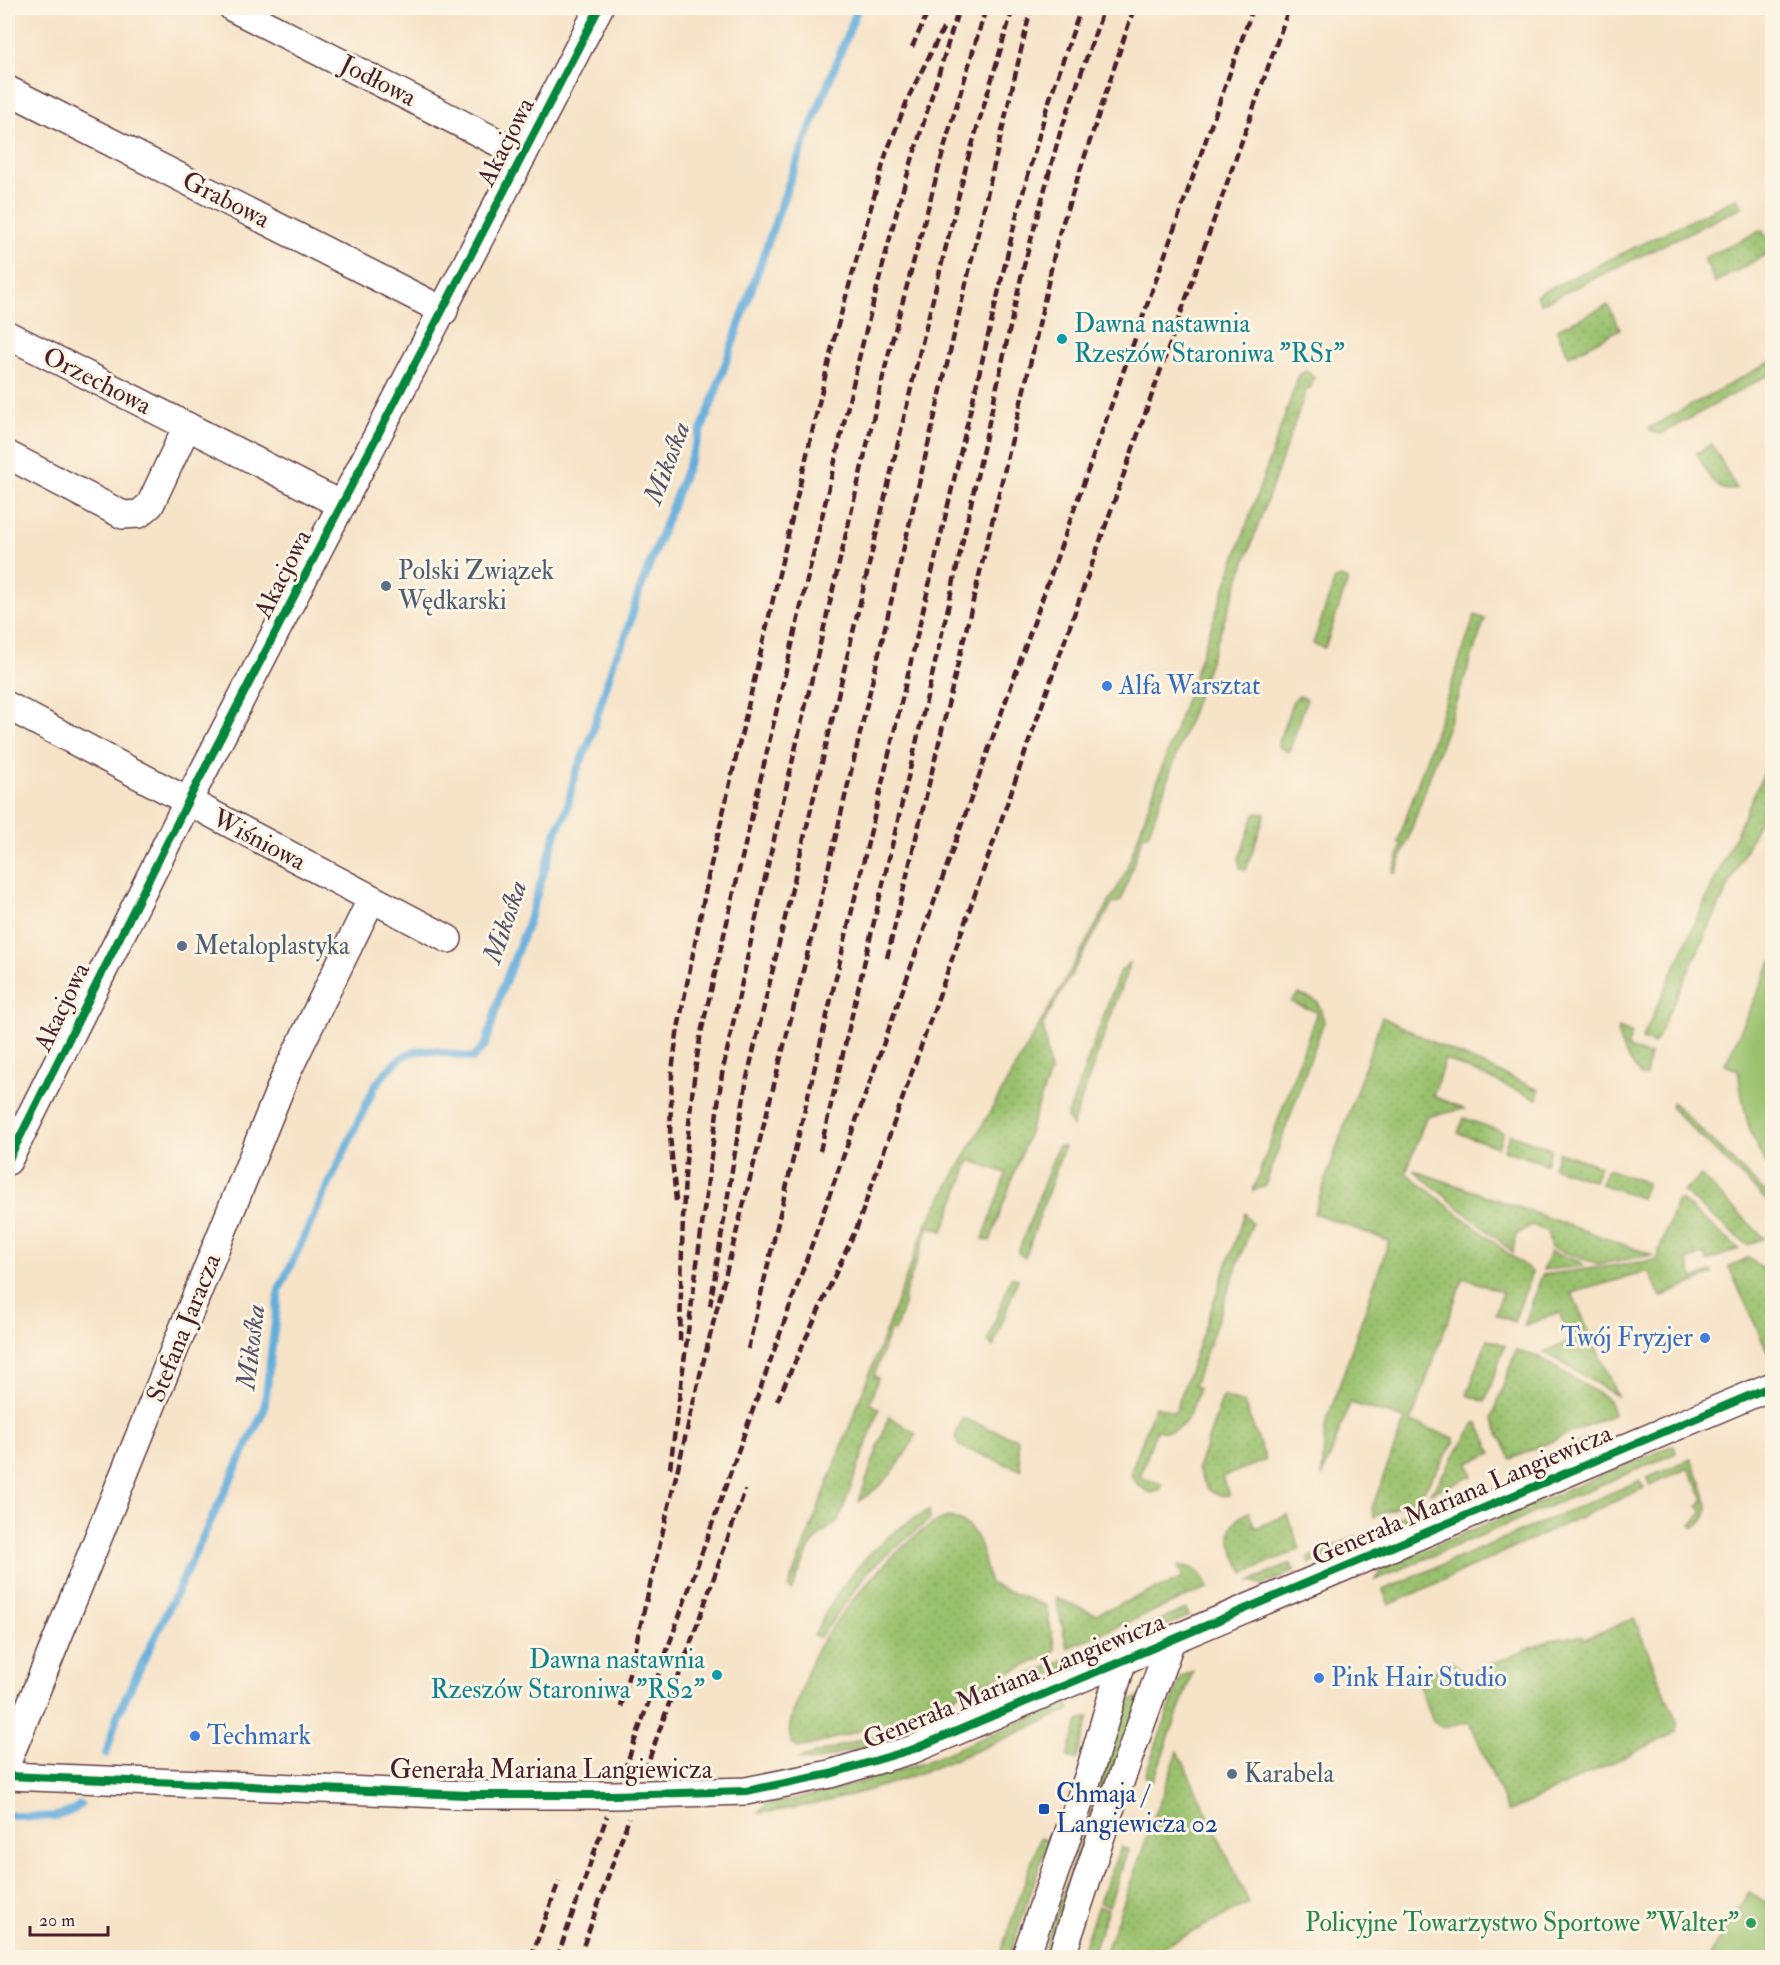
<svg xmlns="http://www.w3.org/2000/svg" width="1780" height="1965" viewBox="0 0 1780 1965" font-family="'IM FELL Double Pica',serif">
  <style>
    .grass { fill: url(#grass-dots); stroke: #72704c; stroke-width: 1.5 }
    .green { fill: #9ac16d; stroke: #72704c; stroke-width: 1.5 }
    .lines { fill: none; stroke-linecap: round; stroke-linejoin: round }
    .stream { stroke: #64addb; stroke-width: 8 }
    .minor-casing { stroke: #643c43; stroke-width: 30 }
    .minor { stroke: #fff; stroke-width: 27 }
    .rail { stroke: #4a1f2b; stroke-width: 4.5; stroke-dasharray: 9 4.5; stroke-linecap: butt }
    .cycleway-casing { stroke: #fcf5e5; stroke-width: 11 }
    .cycleway { stroke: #00873e; stroke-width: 8 }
    .culture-dot { fill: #0f9aa8; stroke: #fcf5e5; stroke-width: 2 }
    .service-dot { fill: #5c6f8a; stroke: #fcf5e5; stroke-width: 2 }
    .shop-dot { fill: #3f7fe0; stroke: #fcf5e5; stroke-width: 2 }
    .transit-dot { fill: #1a4fb4; stroke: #fcf5e5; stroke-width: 2 }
    .leisure-dot { fill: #2e9e5b; stroke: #fcf5e5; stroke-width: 2 }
    .labels { text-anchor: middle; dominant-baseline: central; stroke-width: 6; stroke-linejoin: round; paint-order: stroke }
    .street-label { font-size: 26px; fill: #4a1f2b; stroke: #fcf5e5 }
    .culture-label { font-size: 26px; fill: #0d838f; stroke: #fcf5e5; text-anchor: start }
    .service-label { font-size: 26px; fill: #4e5e75; stroke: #fcf5e5; text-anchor: start }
    .shop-label { font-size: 26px; fill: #366cbe; stroke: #fcf5e5; text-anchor: start }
    .transit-label { font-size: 26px; fill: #164399; stroke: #fcf5e5; text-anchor: start }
    .leisure-label { font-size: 26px; fill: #27864d; stroke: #fcf5e5; text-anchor: end }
    .water-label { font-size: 27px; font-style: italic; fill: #535169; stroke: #fcf5e5 }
  </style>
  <defs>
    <pattern id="grass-dots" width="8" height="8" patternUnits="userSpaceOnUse" patternTransform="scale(1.5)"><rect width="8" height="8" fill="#9ac16d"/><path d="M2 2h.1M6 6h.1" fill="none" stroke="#86a55f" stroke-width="1.8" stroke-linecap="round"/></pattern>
  </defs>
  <rect width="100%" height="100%" fill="#fcf5e5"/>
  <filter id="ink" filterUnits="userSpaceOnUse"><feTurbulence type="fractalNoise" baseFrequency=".0167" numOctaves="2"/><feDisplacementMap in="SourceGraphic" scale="12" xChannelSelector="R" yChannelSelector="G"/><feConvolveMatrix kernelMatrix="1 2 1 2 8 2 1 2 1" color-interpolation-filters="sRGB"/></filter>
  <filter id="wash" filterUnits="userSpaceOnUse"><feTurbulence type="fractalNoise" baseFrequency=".008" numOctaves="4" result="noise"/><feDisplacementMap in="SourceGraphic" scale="24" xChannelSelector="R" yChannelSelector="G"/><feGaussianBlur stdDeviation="1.35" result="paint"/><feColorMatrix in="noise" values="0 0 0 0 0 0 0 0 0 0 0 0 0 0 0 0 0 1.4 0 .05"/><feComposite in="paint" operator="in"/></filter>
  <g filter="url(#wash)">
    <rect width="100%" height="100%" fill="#f6e3c8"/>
    <g class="grass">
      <polygon points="1737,198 1742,207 1541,304 1536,295"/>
      <polygon points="1762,230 1772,246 1772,251 1715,283 1704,258"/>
      <polygon points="1608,305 1620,329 1569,356 1557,331 1559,328"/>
      <polygon points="1772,361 1772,373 1661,434 1651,432 1649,428"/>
      <polygon points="1306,371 1314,377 1310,389 1307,388 1148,835 1143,835 1121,901 1112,904 1043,1024 1050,1073 990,1241 983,1239 1006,1173 970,1160 943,1231 929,1226 903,1300 905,1302 895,1331 890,1330 874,1376 878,1378 870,1403 879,1409 839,1520 820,1535 809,1549 792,1590 788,1588 926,1225 1125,874 1299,375"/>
      <path d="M1712,444L1736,488C1714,497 1705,468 1697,453Z"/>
      <polygon points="1341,577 1348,580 1325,648 1313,644 1335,579"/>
      <polygon points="1475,615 1485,619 1396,873 1393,872 1402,844 1398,842"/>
      <polygon points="1299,696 1307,699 1289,752 1279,747 1278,743 1293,701"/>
      <polygon points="1772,755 1772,794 1654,1044 1642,1039"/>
      <polygon points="1259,813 1265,814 1246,870 1240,868 1239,859 1254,815"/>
      <polygon points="1130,962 1072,1126 1067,1118 1119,973"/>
      <polygon points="1299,994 1318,1002 1324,1021 1265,1186 1253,1191 1317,1012 1291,1002"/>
      <polygon points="1382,1017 1442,1047 1539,1090 1537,1099 1445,1059 1433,1096 1464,1109 1426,1117 1406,1173 1532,1272 1514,1322 1495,1314 1503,1292 1463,1278 1411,1422 1454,1438 1454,1443 1419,1498 1374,1517 1372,1508 1405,1419 1350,1403 1322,1477 1325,1427 1389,1241 1314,1213"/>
      <path d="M1619,1028L1632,1034L1627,1047L1648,1056L1650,1053L1646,1076L1642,1077C1633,1065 1614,1043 1619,1028Z"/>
      <polygon points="1672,1102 1772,1199 1772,1206 1671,1108"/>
      <polygon points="1464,1118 1503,1132 1498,1147 1458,1133"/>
      <polygon points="1510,1134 1551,1149 1546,1164 1504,1150"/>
      <polygon points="1058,1146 1064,1147 1025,1258 1018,1253"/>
      <polygon points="1559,1152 1600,1166 1594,1181 1553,1167"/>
      <polygon points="1607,1169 1647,1183 1641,1198 1601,1184"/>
      <polygon points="1413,1170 1653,1255 1598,1264 1551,1248 1547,1231 1531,1225 1516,1235 1513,1252"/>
      <polygon points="1701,1176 1764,1238 1747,1245 1683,1192"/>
      <polygon points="1681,1200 1739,1249 1707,1261 1704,1254 1687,1261 1694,1279 1712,1271 1713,1274 1661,1297 1649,1271 1572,1293 1617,1396 1544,1352 1570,1341 1559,1312 1524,1326 1542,1275 1656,1260 1677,1201"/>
      <path d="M1245,1213L1252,1224L1194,1386L1199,1388C1191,1411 1187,1438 1156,1430L1140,1477L1161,1484V1490L1152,1493C1142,1489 1133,1483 1131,1472L1155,1406L1175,1412Z"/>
      <polygon points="1550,1252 1581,1262 1583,1266 1543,1270"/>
      <polygon points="1749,1257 1772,1277 1772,1348 1767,1351 1729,1267"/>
      <polygon points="1011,1277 1018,1279 993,1347 988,1340"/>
      <polygon points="1487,1339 1505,1345 1485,1402 1467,1395"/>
      <polygon points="1516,1350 1538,1357 1609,1400 1614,1414 1511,1459 1492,1418"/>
      <path d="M1223,1396L1244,1403L1266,1460L1222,1477L1229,1495C1210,1498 1204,1485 1198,1469Z"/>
      <path d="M889,1416L916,1434C902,1463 886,1484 859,1501Z"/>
      <polygon points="962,1418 1017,1439 1021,1470 959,1446 955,1438"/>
      <polygon points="1475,1423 1478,1423 1492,1453 1468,1463 1472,1476 1431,1493"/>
      <polygon points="1599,1434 1603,1440 1535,1469 1532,1462"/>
      <polygon points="1674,1445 1676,1453 1375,1580 1380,1571 1394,1563"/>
      <path d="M1691,1459C1699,1480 1721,1514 1694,1528L1691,1525L1703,1512L1697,1506L1704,1499L1688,1468L1650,1486L1647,1478Z"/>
      <polygon points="1639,1481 1644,1488 1389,1605 1383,1590"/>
      <polygon points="1483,1483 1486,1490 1381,1534 1378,1526"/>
      <path d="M929,1510L930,1519L871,1568L820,1637L814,1636C839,1582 876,1538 929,1510Z"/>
      <path d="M1249,1512L1255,1528L1287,1515L1300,1549L1244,1573C1233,1549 1217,1527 1249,1512Z"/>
      <path d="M949,1517C982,1524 982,1556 990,1584L1046,1606L1055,1649L1053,1654L904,1717L812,1745L798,1748L792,1744C786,1728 792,1716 798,1700C803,1686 807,1671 813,1657C832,1620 909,1527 949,1517Z"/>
      <polygon points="1356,1536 1359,1543 1310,1564 1308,1558"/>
      <polygon points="1291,1564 1294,1571 1262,1585 1250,1581"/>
      <path d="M1178,1566C1195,1566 1202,1572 1208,1588L1067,1648L1056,1598L1096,1614L1183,1578Z"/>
      <polygon points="1186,1609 1189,1616 916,1731 812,1762 799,1759 913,1723"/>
      <polygon points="1634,1618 1678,1725 1677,1732 1508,1812 1470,1722 1443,1728 1433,1721 1419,1686 1424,1677 1451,1661 1467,1674 1551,1640 1582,1635 1585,1639"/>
      <polygon points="1193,1671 1153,1781 1145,1776 1181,1676"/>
      <polygon points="1142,1695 1048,1957 1041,1958 1128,1701"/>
      <path d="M1067,1702L1070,1710C970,1754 869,1801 759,1813L766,1805L836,1790L923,1763Z"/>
      <polygon points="1089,1717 1076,1760 1067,1757 1079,1721"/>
      <polygon points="1178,1751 1249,1903 1144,1957 1104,1957"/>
      <polygon points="1040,1838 1048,1841 1009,1957 999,1957"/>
      <polygon points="1121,1847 1128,1850 1109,1906 1099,1902"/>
      <polygon points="1098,1906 1108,1909 1091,1957 1080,1957"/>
    </g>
    <g class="green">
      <path d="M1772,960V1173C1749,1140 1743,1109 1738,1070L1725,1065Z"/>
      <polygon points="1749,1892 1772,1906 1772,1957 1709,1957"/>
    </g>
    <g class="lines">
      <g class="stream">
        <path d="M106,1754L117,1716L264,1410L279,1290L375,1086C410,1039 421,1049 473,1058L486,1044L500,995L528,923L557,830L566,812L576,772L589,743L615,657L623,644L638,595L711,405L792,174L858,8"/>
        <path d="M8,1815C31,1816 61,1822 80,1805"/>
      </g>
    </g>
  </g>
  <g filter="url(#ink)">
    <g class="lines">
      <defs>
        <g id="minor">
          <polyline points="233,8 523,155"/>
          <polyline points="8,90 444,311"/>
          <polyline points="8,335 342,505"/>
          <polyline points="8,455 123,515 139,514 150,505 187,426"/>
          <polyline points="8,706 448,939"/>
          <polyline points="8,1161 188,801 599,8"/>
          <polyline points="8,1760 287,1072 371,900"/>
          <polyline points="8,1776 467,1795 615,1795 746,1791 830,1774 914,1749 1772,1386"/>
          <polyline points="1025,1958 1088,1777 1122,1663"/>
          <polyline points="1061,1958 1107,1818 1171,1641"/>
        </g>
      </defs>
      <use href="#minor" class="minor-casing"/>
      <use href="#minor" class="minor"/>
      <g class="rail">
        <polyline points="912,47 930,8"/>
        <polyline points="887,958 1033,352 1058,237 1134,8"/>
        <polyline points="820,1151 947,612 1022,273 1060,133 1104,8"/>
        <polyline points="676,1201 670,1135 672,1071 677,1034 709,873 833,343 886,154 909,96 944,27"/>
        <polyline points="710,1306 747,1078 917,363 967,162 1013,8"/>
        <path d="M680,1341C682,1238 683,1135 701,1033L861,350L900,199L959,8"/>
        <polyline points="748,1349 1016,218 1047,107 1081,8"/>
        <polyline points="777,1401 857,1227 1289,8"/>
        <polyline points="670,1468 722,1074 763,886 888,356 948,134 986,8"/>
        <polyline points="621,1707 701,1371 817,916 1031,8"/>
        <polyline points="624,1771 1253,8"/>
        <polyline points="645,1771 745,1490"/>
        <polyline points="531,1958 559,1881"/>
        <polyline points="557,1958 607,1816"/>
        <polyline points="579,1958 629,1818"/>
      </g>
      <defs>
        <g id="cycleway">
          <polyline points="8,1161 188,801 599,8"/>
          <polyline points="8,1776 467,1795 615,1795 746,1791 830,1774 914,1749 1772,1386"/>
        </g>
      </defs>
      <use href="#cycleway" class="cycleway-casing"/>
      <use href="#cycleway" class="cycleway"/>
    </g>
  </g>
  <g class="culture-dot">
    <circle cx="1062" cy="339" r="6"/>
    <circle cx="717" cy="1675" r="6"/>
  </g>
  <g class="service-dot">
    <circle cx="386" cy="586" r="6"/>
    <circle cx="182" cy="946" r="6"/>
    <circle cx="1232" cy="1774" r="6"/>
  </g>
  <g class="shop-dot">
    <circle cx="1107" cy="686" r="6"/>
    <circle cx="1705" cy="1338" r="6"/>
    <circle cx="1319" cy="1678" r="6"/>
    <circle cx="195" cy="1736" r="6"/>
  </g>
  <rect class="transit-dot" x="1038" y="1803" width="12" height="12" rx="3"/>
  <circle class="leisure-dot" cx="1751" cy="1923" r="6"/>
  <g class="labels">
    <g class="street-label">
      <text transform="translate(378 81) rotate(27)">Jodłowa</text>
      <text transform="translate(506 142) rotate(-63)">Akacjowa</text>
      <text transform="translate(226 200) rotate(27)">Grabowa</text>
      <text transform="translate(97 381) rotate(27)">Orzechowa</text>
      <text transform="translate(283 574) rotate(-63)">Akacjowa</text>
      <text transform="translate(259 840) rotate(28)">Wiśniowa</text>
      <text transform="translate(62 1007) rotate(-64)">Akacjowa</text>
      <text transform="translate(184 1328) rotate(-68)">Stefana Jaracza</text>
      <text transform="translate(1462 1495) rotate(-23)">Generała Mariana Langiewicza</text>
      <text transform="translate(1014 1681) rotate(-22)">Generała Mariana Langiewicza</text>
      <text x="551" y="1770">Generała Mariana Langiewicza</text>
    </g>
    <g class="culture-label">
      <text x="1074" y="324">Dawna nastawnia<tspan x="1074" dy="30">Rzeszów Staroniwa "RS1"</tspan></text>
      <text x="705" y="1660" text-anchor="end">Dawna nastawnia<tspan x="705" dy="30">Rzeszów Staroniwa "RS2"</tspan></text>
    </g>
    <g class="service-label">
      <text x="398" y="571">Polski Związek<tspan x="398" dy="30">Wędkarski</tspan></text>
      <text x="194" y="946">Metaloplastyka</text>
      <text x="1244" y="1774">Karabela</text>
    </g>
    <g class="shop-label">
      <text x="1119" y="686">Alfa Warsztat</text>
      <text x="1693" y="1338" text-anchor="end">Twój Fryzjer</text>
      <text x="1331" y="1678">Pink Hair Studio</text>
      <text x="207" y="1736">Techmark</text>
    </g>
    <g class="transit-label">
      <text x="1056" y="1794">Chmaja /<tspan x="1056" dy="30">Langiewicza 02</tspan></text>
    </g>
    <g class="leisure-label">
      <text x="1739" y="1923">Policyjne Towarzystwo Sportowe "Walter"</text>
    </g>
    <g class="water-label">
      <text transform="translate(667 463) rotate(-69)">Mikośka</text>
      <text transform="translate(505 922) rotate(-71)">Mikośka</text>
      <text transform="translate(251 1347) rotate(-83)">Mikośka</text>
    </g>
  </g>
  <rect width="1780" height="1965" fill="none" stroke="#fcf5e5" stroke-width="30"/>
  <path d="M30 1926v9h78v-9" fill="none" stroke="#4a1f2b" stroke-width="3"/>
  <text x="39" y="1926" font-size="18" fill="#4a1f2b" stroke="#fcf5e5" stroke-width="4.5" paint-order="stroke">20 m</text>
</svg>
